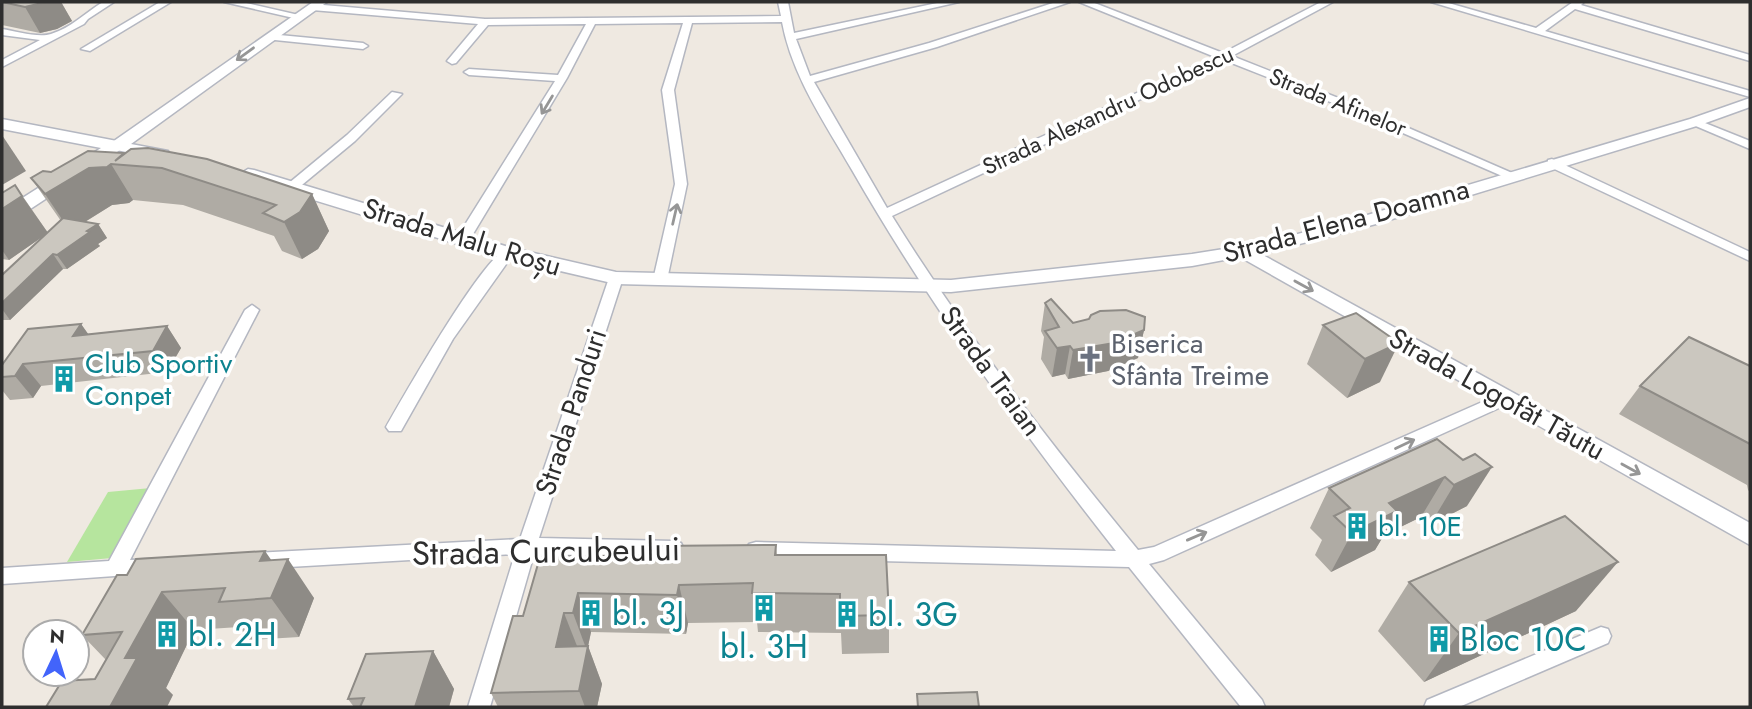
<svg xmlns="http://www.w3.org/2000/svg" width="1752" height="709" viewBox="0 0 1752 709" font-family="Jost,sans-serif">
  <style>
    .green { fill: #b6e59e }
    .lines { fill: none; stroke-linecap: round; stroke-linejoin: round }
    .minor-casing { stroke: #b4b7c1; stroke-width: 3 }
    .tertiary-casing { stroke: #b4b7c1; stroke-width: 3 }
    .secondary-casing { stroke: #b4b7c1; stroke-width: 3 }
    .minor { fill: #fff; fill-rule: evenodd }
    .tertiary { fill: #fff; fill-rule: evenodd }
    .secondary { fill: #fff; fill-rule: evenodd }
    .wall { fill: #afaba4 }
    .shaded-wall { fill: #8e8b86 }
    .building { fill: #cbc7bf; stroke: #8e8b86; stroke-width: 2 }
    .oneway { stroke: #969696 }
    .labels { text-anchor: middle; dominant-baseline: central; stroke-width: 7; stroke-linejoin: round; paint-order: stroke }
    .far-street-label { font-size: 23px; fill: #2e2e2e; stroke: #fff }
    .street-label { font-size: 28px; fill: #2e2e2e; stroke: #fff }
    .worship-label { font-size: 28px; fill: #5b616d; stroke: #fff; text-anchor: start }
    .culture-label { font-size: 28px; fill: #0d838f; stroke: #fff; text-anchor: start }
    .near-street-label { font-size: 33px; fill: #2e2e2e; stroke: #fff }
    .near-culture-label { font-size: 33px; fill: #0d838f; stroke: #fff; text-anchor: start }
  </style>
  <rect width="100%" height="100%" fill="#efe9e1"/>
  <polygon class="green" points="151,488 112,558 67,562 108,492"/>
  <g class="lines">
    <defs>
      <g id="minor">
        <path d="M103,2H114L88,19L84,24L2,67V60L40,40L2,35V29C16,31 38,38 51,34C71,28 86,12 103,2Z"/>
        <polygon points="160,2 171,2 90,51 81,49"/>
        <polygon points="224,2 242,2 303,16 298,19"/>
        <path d="M778,2H788L794,33L942,2H959L796,39L810,76L929,43L1056,2H1070L937,47L814,82L887,208L1215,57L1079,2H1092L1223,53L1321,2H1333L1232,56L1351,103L1519,176L1517,179H1509L1343,107L1224,60L892,216C965,334 1050,443 1138,550L1154,547L1498,395H1510L1512,399L1510,403L1164,560L1149,564L1262,700L1265,707H1241L1129,567L756,558L749,556L746,550L749,544L756,542L1116,551C1020,429 929,304 852,170C825,123 792,76 782,22L692,23L674,90L687,184L667,280L660,284L653,280L675,184L662,90L683,23L595,24L567,78L470,239L463,243L456,239L555,81L469,75L464,72L469,69L558,75L586,24L488,25L456,63L452,64L447,61L478,24L312,10L307,7L312,4L485,19L781,16Z"/>
        <polygon points="1431,2 1445,2 1536,28 1573,2 1584,2 1581,5 1750,55 1750,61 1575,9 1545,31 1750,91 1750,97"/>
        <polygon points="269,34 363,43 368,46 363,49 265,39 264,37"/>
        <polygon points="392,92 402,94 355,141 297,189 289,189 289,183 347,135"/>
        <polygon points="1695,119 1750,141 1750,149 1691,124 1689,122"/>
        <polygon points="1552,159 1750,252 1750,261 1548,166 1548,160"/>
        <path d="M507,249L514,253L453,339L401,431H389L386,427C402,399 483,256 507,249Z"/>
        <polygon points="616,274 623,278 539,538 674,541 681,543 684,549 681,555 674,557 534,554 490,707 468,707 515,554 252,569 245,567 242,561 245,555 252,553 520,539 609,278"/>
        <polygon points="252,305 259,310 130,560 150,559 157,561 160,567 157,573 2,584 2,568 109,561 245,310"/>
        <polygon points="1601,627 1608,629 1611,636 1608,643 1459,707 1424,707 1427,700"/>
      </g>
      <g id="tertiary">
        <polygon points="313,2 327,2 131,144 168,151 170,154 168,157 162,159 111,149 109,146 111,143"/>
        <polygon points="1750,98 1750,107 1700,125 1376,224 1261,254 1750,523 1750,545 1240,257 1192,266 951,292 616,284 500,257 242,178 240,174 248,169 254,170 512,248 616,272 951,280 1192,254 1268,242 1364,216 1690,119"/>
      </g>
      <polygon id="secondary" points="2,119 117,141 126,146 9,223 2,225 2,211 101,148 2,129"/>
    </defs>
    <use href="#minor" class="minor-casing"/>
    <use href="#tertiary" class="tertiary-casing"/>
    <use href="#secondary" class="secondary-casing"/>
    <use href="#minor" class="minor"/>
    <use href="#tertiary" class="tertiary"/>
    <use href="#secondary" class="secondary"/>
  </g>
  <g class="wall">
    <polygon points="2,2 61,2 72,21 57,29 40,33 2,25"/>
    <polygon points="124,154 312,194 329,231 318,249 302,259 282,251 274,236 183,205 133,200 129,203 112,205 85,222 98,224 107,238 98,244 100,246 67,269 63,269 10,320 2,320 2,275 46,234 9,260 2,259 2,193 15,185 48,233 61,221 31,178 51,172"/>
    <polygon points="1045,303 1073,323 1144,330 1138,358 1108,371 1068,379 1065,374 1052,377 1041,359 1044,337 1041,331"/>
    <polygon points="1356,313 1380,382 1347,398 1307,364 1323,325"/>
    <polygon points="81,324 88,334 167,326 181,348 167,372 41,386 33,398 10,400 2,390 2,365"/>
    <polygon points="1750,366 1750,492 1748,490 1747,485 1619,414 1640,386"/>
    <polygon points="1437,439 1467,506 1430,525 1421,517 1384,535 1375,550 1331,572 1315,555 1322,540 1310,528 1329,488"/>
    <polygon points="776,545 777,555 889,615 889,653 842,654 841,633 758,632 757,622 688,623 686,634 591,632 588,646 602,684 597,707 498,707 491,693 523,616 651,555"/>
    <polygon points="272,561 314,598 299,637 249,640 239,627 194,630 166,688 173,695 95,679 106,660 82,635 117,575"/>
    <polygon points="1409,582 1576,611 1424,682 1378,631"/>
    <polygon points="433,651 454,689 449,707 354,707 348,699"/>
  </g>
  <g class="shaded-wall">
    <polygon points="46,2 61,2 72,21 57,29 40,33 25,7"/>
    <polygon points="2,135 26,171 2,185"/>
    <polygon points="111,164 133,200 129,203 112,205 70,231 45,194 89,168"/>
    <polygon points="312,194 329,231 318,249 302,259 284,222"/>
    <polygon points="22,196 48,233 9,260 2,250 2,209"/>
    <polygon points="98,224 107,238 98,244 100,246 67,269 57,255"/>
    <polygon points="53,254 63,269 10,320 2,309 2,303"/>
    <polygon points="81,324 96,345 73,336"/>
    <polygon points="167,326 181,348 167,372 153,351"/>
    <polygon points="1144,330 1138,358 1108,371 1068,379 1073,350"/>
    <polygon points="1399,343 1380,382 1347,398 1365,359"/>
    <polygon points="1070,346 1065,374 1052,377 1057,348"/>
    <polygon points="23,364 41,386 33,398 15,376"/>
    <polygon points="1492,467 1467,506 1430,525 1454,485"/>
    <polygon points="1445,477 1421,517 1384,535 1375,550 1331,572 1352,533 1389,503"/>
    <polygon points="265,551 281,574 288,559 314,598 299,637 271,598 260,561"/>
    <polygon points="1618,562 1576,611 1424,682 1459,633"/>
    <polygon points="679,585 688,623 686,634 677,595"/>
    <polygon points="162,592 194,630 166,688 173,695 167,707 110,707 125,658"/>
    <polygon points="578,593 591,632 587,651 573,613"/>
    <polygon points="564,613 579,651 556,647"/>
    <polygon points="588,646 602,684 597,707 585,707 579,691"/>
    <polygon points="433,651 454,689 449,707 415,707"/>
  </g>
  <g class="building">
    <polygon points="2,2 46,2 25,7"/>
    <polygon points="148,148 207,159 312,194 300,212 284,222 263,213 276,205 162,168 111,164 107,167 89,168 45,194 31,178 43,171 51,172 88,151 124,153 115,161 131,149"/>
    <polygon points="15,185 22,196 2,209 2,193"/>
    <polygon points="63,218 98,224 87,231 90,232 57,255 53,254 2,303 2,275"/>
    <polygon points="1051,299 1073,323 1089,319 1091,315 1100,311 1126,310 1145,317 1144,330 1114,343 1073,350 1070,346 1057,348 1045,331 1059,327 1045,303"/>
    <polygon points="1356,313 1399,343 1365,359 1323,325"/>
    <polygon points="81,324 73,336 167,326 153,351 23,364 15,376 2,377 2,365 28,329"/>
    <polygon points="1689,337 1750,366 1750,444 1640,386"/>
    <polygon points="1437,439 1463,460 1475,454 1492,467 1454,485 1445,477 1389,503 1397,511 1352,533 1334,516 1350,508 1329,488"/>
    <polygon points="1565,516 1618,562 1459,633 1409,582"/>
    <polygon points="776,545 775,555 886,555 889,615 840,616 840,594 752,593 753,583 679,585 677,595 578,593 573,613 564,613 556,647 588,646 579,691 491,693 513,616 523,616 540,557 651,555 653,546"/>
    <polygon points="265,551 260,561 288,559 271,598 219,602 225,588 162,592 125,658 137,658 110,707 46,707 62,681 95,679 122,632 82,635 117,575 127,575 136,559"/>
    <polygon points="433,651 415,707 360,707 364,698 348,699 366,654"/>
    <polygon points="977,692 979,707 918,707 917,694"/>
  </g>
  <defs><path id="oneway-shaft" d="M-6 0H5M1.5-3L5.5 0L1.5 3" fill="none" stroke-width="1.6" stroke-linecap="round" stroke-linejoin="round" transform="scale(1.75)"/></defs>
  <g class="oneway">
    <use href="#oneway-shaft" transform="translate(245 54) rotate(144)"/>
    <use href="#oneway-shaft" transform="translate(547 105) rotate(121)"/>
    <use href="#oneway-shaft" transform="translate(675 214) rotate(-77)"/>
    <use href="#oneway-shaft" transform="translate(1304 286) rotate(29)"/>
    <use href="#oneway-shaft" transform="translate(1405 444) rotate(-25)"/>
    <use href="#oneway-shaft" transform="translate(1631 469) rotate(29)"/>
    <use href="#oneway-shaft" transform="translate(1197 536) rotate(-23)"/>
  </g>
  <defs>
    <symbol id="church-bare" viewBox="-9 -9 18 18"><path d="M-1.2-6h2.4v3.5h3.3v2.4h-3.3V6h-2.4V-.1h-3.3v-2.4h3.3Z" fill="#6b7280" stroke="#fff" stroke-width="2.5" paint-order="stroke"/></symbol>
    <symbol id="building-bare" viewBox="-9 -9 18 18"><path d="M-4-6H4V6H1V3H-1V6H-4ZM-2.5-4.3h1.7v1.8h-1.7ZM.8-4.3h1.7v1.8H.8ZM-2.5-1h1.7V.8h-1.7ZM.8-1h1.7V.8H.8Z" fill="#0f9aa8" stroke="#fff" stroke-width="2.5" paint-order="stroke"/></symbol>
  </defs>
  <g fill-rule="evenodd">
    <use href="#church-bare" x="1071" y="340" width="38" height="38"/>
    <use href="#building-bare" x="45" y="360" width="38" height="38"/>
    <use href="#building-bare" x="1338" y="507" width="38" height="38"/>
    <use href="#building-bare" x="745" y="589" width="38" height="38"/>
    <use href="#building-bare" x="572" y="594" width="38" height="38"/>
    <use href="#building-bare" x="828" y="595" width="38" height="38"/>
    <use href="#building-bare" x="148" y="615" width="38" height="38"/>
    <use href="#building-bare" x="1420" y="620" width="38" height="38"/>
  </g>
  <g class="labels">
    <g class="far-street-label">
      <text transform="translate(1338 102) rotate(22)">Strada Afinelor</text>
      <text transform="translate(1108 110) rotate(-25)">Strada Alexandru Odobescu</text>
    </g>
    <g class="street-label">
      <text transform="translate(1346 221) rotate(-15)">Strada Elena Doamna</text>
      <text transform="translate(462 237) rotate(17)">Strada Malu Roșu</text>
      <text transform="translate(991 371) rotate(54)">Strada Traian</text>
      <text transform="translate(1497 394) rotate(29)">Strada Logofăt Tăutu</text>
      <text transform="translate(571 412) rotate(-72)">Strada Panduri</text>
    </g>
    <g class="worship-label">
      <text x="1111" y="343">Biserica<tspan x="1111" dy="32">Sfânta Treime</tspan></text>
    </g>
    <g class="culture-label">
      <text x="85" y="363">Club Sportiv<tspan x="85" dy="32">Conpet</tspan></text>
      <text x="1378" y="526">bl. 10E</text>
    </g>
    <g class="near-street-label">
      <text transform="translate(546 551) rotate(-1)">Strada Curcubeului</text>
    </g>
    <g class="near-culture-label">
      <text x="612" y="613">bl. 3J</text>
      <text x="868" y="614">bl. 3G</text>
      <text x="188" y="634">bl. 2H</text>
      <text x="1460" y="639">Bloc 10C</text>
      <text x="764" y="646" text-anchor="middle">bl. 3H</text>
    </g>
  </g>
  <rect width="1752" height="709" fill="none" stroke="#2e2e2e" stroke-width="7"/>
  <g transform="translate(56 653) rotate(4)"><circle r="33" fill="#ffffff" stroke="#ababab" stroke-width="2"/>
  <path d="M0-5L12 26L0 18L-12 26Z" fill="#4264fb"/>
  <text y="-10" font-size="19" font-weight="bold" text-anchor="middle" fill="#2e2e2e">N</text>
  </g>
</svg>
